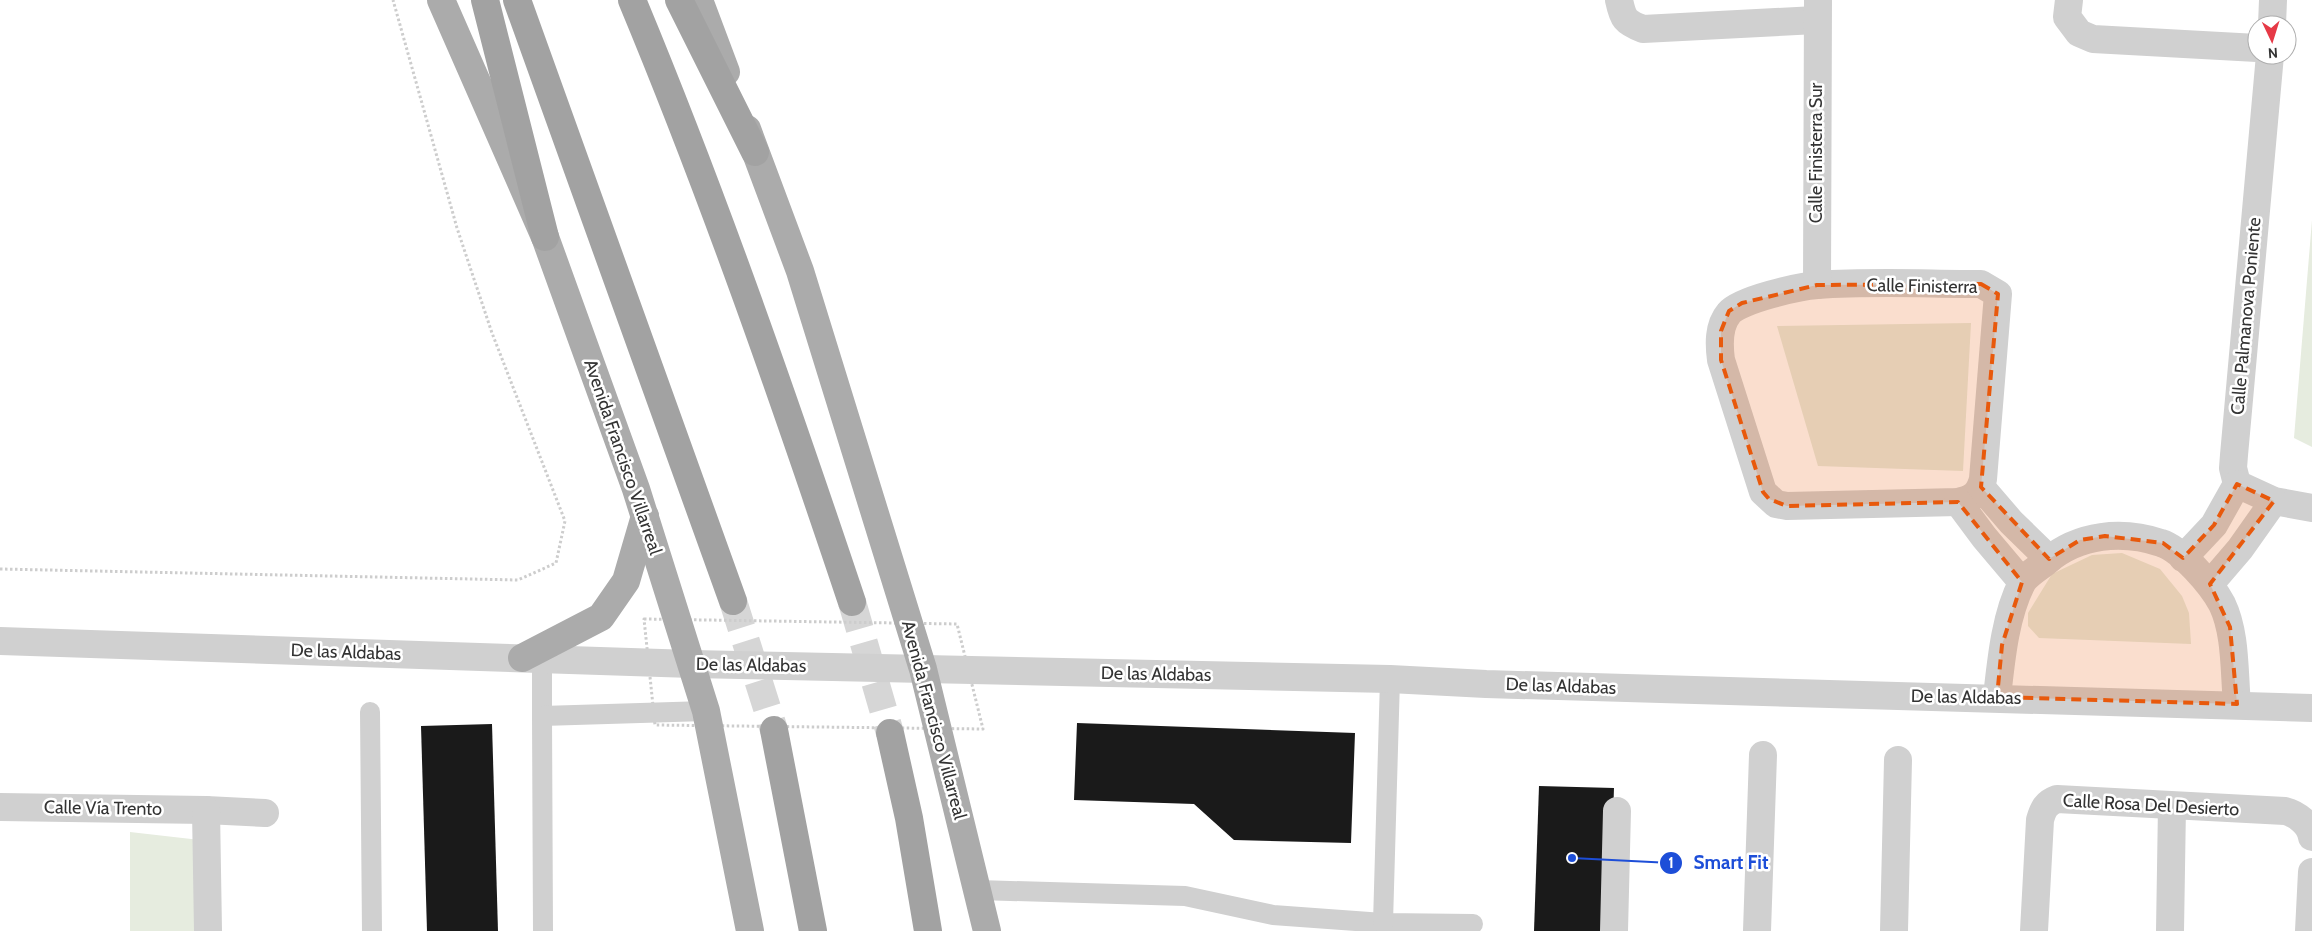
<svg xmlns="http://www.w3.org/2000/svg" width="2312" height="931" viewBox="0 0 2312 931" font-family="Cabin,sans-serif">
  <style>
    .green { fill: #e6ecdf }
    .building { fill: #1a1a1a }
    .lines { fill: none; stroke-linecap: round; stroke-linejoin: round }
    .trunk-tunnel { stroke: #d6d6d6; stroke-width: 28; stroke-dasharray: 28 14; stroke-linecap: butt }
    .path { stroke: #cdcdcd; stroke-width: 3; stroke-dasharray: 2.5 2.5; stroke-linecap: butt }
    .service { stroke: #d0d0d0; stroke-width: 20 }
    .minor { stroke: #d0d0d0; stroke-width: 28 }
    .tertiary { stroke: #d0d0d0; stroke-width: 28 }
    .primary { stroke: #ababab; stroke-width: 28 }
    .trunk { stroke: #a2a2a2; stroke-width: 28 }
    .marked { fill: #e8590c; fill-opacity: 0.2; stroke: #e8590c; stroke-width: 4; stroke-dasharray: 10 6; stroke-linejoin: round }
    .labels { text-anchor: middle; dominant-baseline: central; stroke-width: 5; stroke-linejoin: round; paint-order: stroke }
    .street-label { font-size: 18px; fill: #333; stroke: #fff }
    .leader { fill: none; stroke: #1d4ed8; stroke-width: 2 }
    .callout-dot { fill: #1d4ed8; stroke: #fff; stroke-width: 2 }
    .mark-label { font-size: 15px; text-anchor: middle; font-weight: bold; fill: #fff }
    .callout-label { font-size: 19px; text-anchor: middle; font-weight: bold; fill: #1d4ed8; stroke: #fff; stroke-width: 5; stroke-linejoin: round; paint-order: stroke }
  </style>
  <rect width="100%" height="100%" fill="#fff"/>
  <g class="green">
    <polygon points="2312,220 2312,447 2294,438"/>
    <polygon points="1971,323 1963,471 1818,466 1777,326"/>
    <polygon points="2122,553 2160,569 2182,596 2189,613 2191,644 2039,638 2028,626 2028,613 2052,574 2092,555"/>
    <polygon points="130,832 200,840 203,931 130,931"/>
  </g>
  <g class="building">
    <polygon points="1077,723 1355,733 1351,843 1234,840 1194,804 1074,800"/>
    <polygon points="492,724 498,931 427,931 421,726"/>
    <polygon points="1539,786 1614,788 1609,931 1534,931"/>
  </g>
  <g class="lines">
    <g class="trunk-tunnel">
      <polyline points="733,601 774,730"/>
      <polyline points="852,602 890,733"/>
    </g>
    <g class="path">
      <polyline points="0,569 518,580 556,563 565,521 492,333 457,228 393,0"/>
      <polygon points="644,619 957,624 983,729 655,725"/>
    </g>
    <g class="service">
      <polyline points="542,659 542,716"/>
      <polyline points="370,712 372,931"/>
      <polyline points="978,890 1185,896 1273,915 1383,923 1473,924"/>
      <polyline points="1383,923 1390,679"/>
      <polyline points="543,931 542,716 706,711"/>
    </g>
    <g class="minor">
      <path d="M1619,0C1623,19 1625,22 1643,29L1816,20"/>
      <polyline points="2069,0 2067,17 2079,33 2093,39 2257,48"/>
      <polyline points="2272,25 2273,0"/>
      <path d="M1981,284L1998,294L1983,479C1979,494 1973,499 1958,502L1787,506L1776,504L1763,492L1721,360C1719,345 1718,326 1729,313C1739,300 1800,286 1818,285C1872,281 1927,284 1981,284Z"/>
      <polyline points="1817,285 1818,0"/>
      <polyline points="2237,484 2233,468 2234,455 2270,55"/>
      <polyline points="2237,484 2274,501 2312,508"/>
      <polyline points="1981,487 2011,522 2049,559"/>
      <polyline points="1958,502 1984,537 2022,582"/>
      <polyline points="2183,558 2214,525 2237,484"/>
      <polyline points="2210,584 2240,549 2274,501"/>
      <path d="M1997,697C2001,661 2005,616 2022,583C2026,575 2040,567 2047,561C2079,534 2122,530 2161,543C2181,549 2212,585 2222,604C2236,633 2234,671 2237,704"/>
      <polyline points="0,807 206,810 265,813"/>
      <polyline points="206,810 208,931"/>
      <polyline points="1614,931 1617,811"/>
      <polyline points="1757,931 1763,755"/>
      <polyline points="1894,931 1898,760"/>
      <path d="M2034,931L2040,820C2043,809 2046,803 2057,799L2285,811C2297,814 2310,824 2312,837"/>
      <polyline points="2170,931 2172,806"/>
      <polyline points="2309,931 2312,872"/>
    </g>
    <polyline class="tertiary" points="0,641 692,664 1390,679 1486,684 2312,708"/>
    <g class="primary">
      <polyline points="441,0 545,237 636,489 706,711 750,931"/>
      <polyline points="699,0 726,72"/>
      <polyline points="747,129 800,271 923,669 987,931"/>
      <polyline points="522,658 601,617 626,581 645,516"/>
    </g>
    <g class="trunk">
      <polyline points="485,0 545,237"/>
      <polyline points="517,0 733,601"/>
      <path d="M632,0C714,197 784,399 852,602"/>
      <polyline points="679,0 755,152"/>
      <polyline points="774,730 813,931"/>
      <polyline points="890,733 909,818 928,931"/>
    </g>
  </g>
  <path class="marked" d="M1981,284L1998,294L1981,487L2049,559L2080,540L2105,536L2163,543L2183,558L2214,525L2237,484L2274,501L2210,584L2230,627L2237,704L1997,697L2002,645L2022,582L1958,502L1787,506L1769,499L1763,492L1721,360V331L1729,311L1742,303L1817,285Z"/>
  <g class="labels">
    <g class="street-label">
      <text transform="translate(1816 153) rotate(-90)">Calle Finisterra Sur</text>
      <text transform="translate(1922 286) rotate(1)">Calle Finisterra</text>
      <text transform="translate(2246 316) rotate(-85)">Calle Palmanova Poniente</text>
      <text transform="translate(623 457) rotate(71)">Avenida Francisco Villarreal</text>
      <text transform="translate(346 652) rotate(2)">De las Aldabas</text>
      <text transform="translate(751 665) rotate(1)">De las Aldabas</text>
      <text transform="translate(1156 674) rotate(1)">De las Aldabas</text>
      <text transform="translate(1561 686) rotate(2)">De las Aldabas</text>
      <text transform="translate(1966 697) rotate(1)">De las Aldabas</text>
      <text transform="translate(934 720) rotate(75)">Avenida Francisco Villarreal</text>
      <text transform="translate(2151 805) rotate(3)">Calle Rosa Del Desierto</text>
      <text transform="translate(103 808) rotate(1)">Calle Vía Trento</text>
    </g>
  </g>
  <path class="leader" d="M1572 858L1671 863"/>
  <g class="callout-dot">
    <circle cx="1572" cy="858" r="5"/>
    <circle cx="1671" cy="863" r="12"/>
  </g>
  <g class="mark-label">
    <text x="1671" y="868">1</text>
  </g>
  <g class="callout-label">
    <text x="1731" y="869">Smart Fit</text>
  </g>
  <g transform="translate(2272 40) rotate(176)"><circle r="24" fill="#ffffff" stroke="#adadad"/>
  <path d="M0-4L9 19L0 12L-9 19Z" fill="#e63946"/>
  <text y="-8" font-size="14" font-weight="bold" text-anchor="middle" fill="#333333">N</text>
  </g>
</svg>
